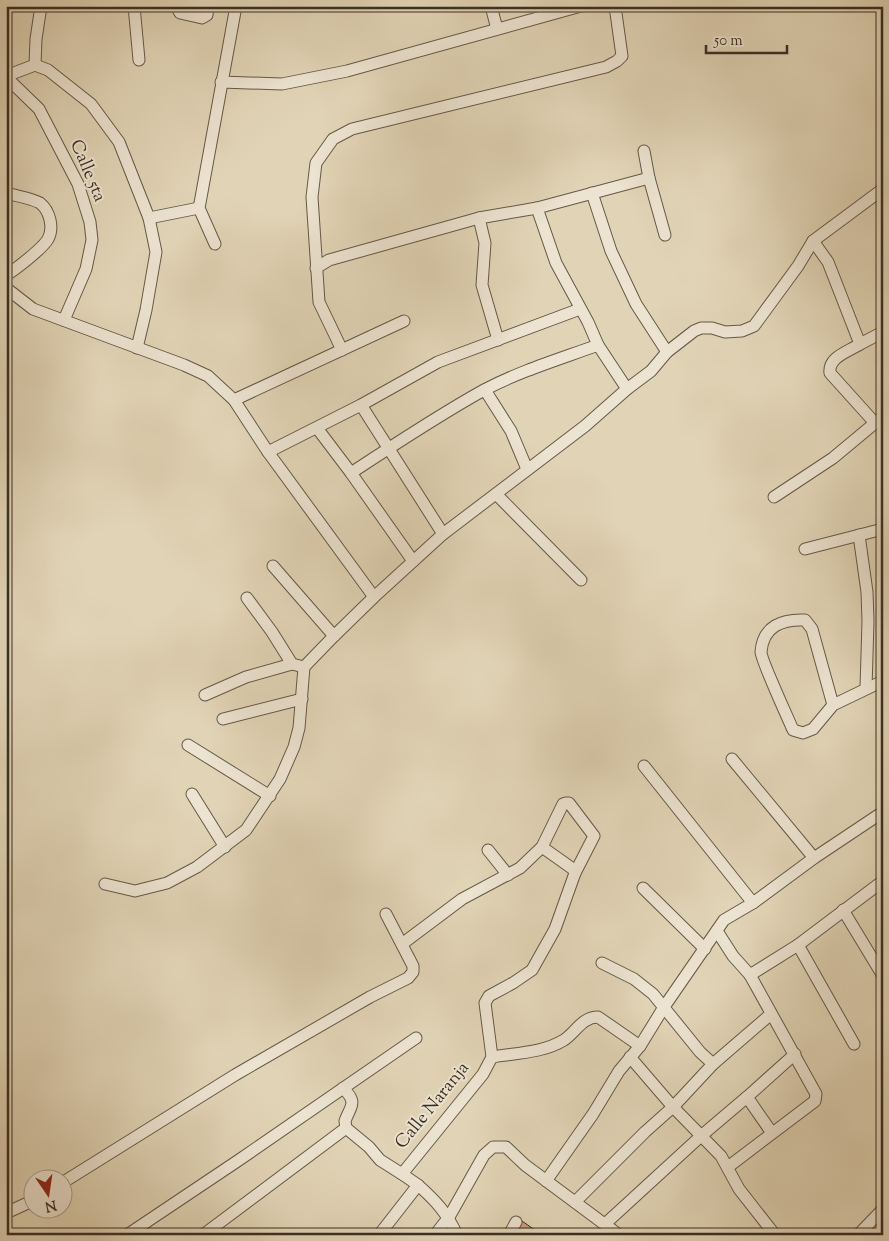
<svg xmlns="http://www.w3.org/2000/svg" width="889" height="1241" viewBox="0 0 889 1241" font-family="'Sorts Mill Goudy',serif">
  <style>
    .building { fill: #d09b82; stroke: #3a2f23; filter: url(#shadow) }
    .lines { fill: none; stroke-linecap: round; stroke-linejoin: round }
    .minor-casing { stroke: #645848; stroke-width: 13 }
    .minor { stroke: #ece3d0; stroke-width: 11 }
    .labels { text-anchor: middle; dominant-baseline: central; stroke-width: 4; stroke-linejoin: round; paint-order: stroke }
    .street-label { font-size: 18px; fill: #3a2f23; stroke: #ece3d0 }
  </style>
  <defs>
    <filter id="shadow"><feDropShadow dx="4.5" dy="4.5" stdDeviation="0" flood-color="#0004"/></filter>
  </defs>
  <rect width="100%" height="100%" fill="#e1d4b6"/>
  <filter id="stains"><feTurbulence type="fractalNoise" baseFrequency=".004" numOctaves="4"/><feColorMatrix values="0 0 0 0 .2 0 0 0 0 .09 0 0 0 0 .02 0 0 0 .5 -.17"/></filter>
  <radialGradient id="worn" r=".72"><stop offset=".6" stop-color="#630" stop-opacity="0"/><stop offset="1" stop-color="#630" stop-opacity=".3"/></radialGradient>
  <polygon class="building" points="522,1221 542,1235 514,1235"/>
  <g class="lines">
    <defs>
      <g id="minor">
        <polyline points="134,6 139,60"/>
        <polyline points="176,6 180,13 202,18 207,15 208,6"/>
        <polyline points="491,6 497,29"/>
        <polyline points="35,65 36,39 41,6"/>
        <polyline points="6,76 35,65 48,70 91,104 119,142 149,218 156,252 146,310 137,348"/>
        <polyline points="6,77 39,109 78,184 90,222 92,240 86,269 64,320"/>
        <polyline points="221,82 282,84 347,71 581,6"/>
        <polyline points="644,151 649,178 665,235"/>
        <path d="M6,193C16,196 31,198 40,203C50,211 54,228 48,239C43,248 15,270 6,275"/>
        <polyline points="592,193 611,251 636,304 667,352"/>
        <polyline points="537,208 556,263 588,322 598,345 627,389"/>
        <polyline points="149,218 199,208"/>
        <polyline points="479,218 485,243 482,285 498,340"/>
        <path d="M813,241L828,262L860,344C848,352 828,357 830,373L875,423L883,417"/>
        <polyline points="215,244 199,208 200,203 236,6"/>
        <polyline points="316,268 329,260 479,218 537,208 649,178"/>
        <polyline points="6,288 33,309 184,365 208,376 234,400 268,452 374,597"/>
        <polyline points="860,344 883,332"/>
        <polyline points="342,350 319,302 312,197 316,163 333,139 352,129 606,67 617,61 622,56 615,6"/>
        <polyline points="485,390 511,431 527,469"/>
        <polyline points="234,400 404,321"/>
        <polyline points="361,405 443,534"/>
        <polyline points="317,428 351,473 413,561"/>
        <polyline points="268,452 361,405 438,362 580,309"/>
        <path d="M351,473C395,444 439,415 484,390C520,371 560,359 598,345"/>
        <polyline points="496,494 581,580"/>
        <polyline points="774,497 833,458 875,423"/>
        <polyline points="859,535 867,592 868,621 866,688"/>
        <polyline points="805,549 883,529"/>
        <polyline points="273,566 334,636"/>
        <polyline points="247,598 272,632 292,664 304,667"/>
        <polyline points="205,695 246,677 292,664"/>
        <path d="M833,705L812,629L805,620C782,619 763,626 761,652C761,660 788,718 793,730L803,733L813,729L833,705L883,681"/>
        <polyline points="223,719 302,699"/>
        <polyline points="188,745 270,796"/>
        <polyline points="732,759 814,858"/>
        <polyline points="644,766 753,903"/>
        <polyline points="192,794 225,847"/>
        <polyline points="488,850 508,875"/>
        <polyline points="105,884 135,891 167,883 197,867 246,830 280,779 294,747 299,728 304,667 334,636 374,597 443,534 585,426 627,389 651,371 667,352 694,331 701,328 712,328 725,332 742,331 754,326 798,266 813,241 883,189"/>
        <polyline points="643,888 705,949"/>
        <polyline points="843,910 883,976"/>
        <polyline points="717,931 733,956 750,975 816,1094 815,1101 728,1167"/>
        <polyline points="402,944 462,899 520,868 542,847 563,804 566,803 569,803 594,836 575,873"/>
        <polyline points="798,945 854,1044"/>
        <polyline points="750,975 798,945 883,881"/>
        <path d="M492,1057C515,1053 543,1053 564,1040C576,1032 582,1017 598,1017L640,1046"/>
        <polyline points="630,1057 673,1107 721,1156 739,1189 775,1235"/>
        <polyline points="713,1064 771,1014"/>
        <path d="M343,1088C358,1103 351,1105 345,1121L346,1128L369,1147L380,1160L402,1174"/>
        <polyline points="747,1097 772,1133"/>
        <polyline points="546,1181 593,1114 619,1071 640,1046 664,1007 724,920 753,903 814,858 883,812"/>
        <polyline points="62,1183 235,1075 370,997 408,978 413,972 413,966 386,914"/>
        <path d="M418,1185C436,1201 447,1213 457,1235"/>
        <polyline points="575,1202 645,1132 673,1107 713,1064 700,1052 653,994 634,979 602,963"/>
        <polyline points="6,1213 32,1201"/>
        <polyline points="605,1224 701,1136 747,1097 795,1054"/>
        <polyline points="127,1235 239,1160 416,1038"/>
        <polyline points="203,1235 346,1128"/>
        <polyline points="379,1235 418,1185 402,1174 483,1074 492,1057 485,1003 489,996 513,983 532,970 555,929 575,873 573,869 542,847"/>
        <polyline points="435,1235 449,1217 484,1155 493,1147 506,1147 525,1165 619,1235"/>
        <polyline points="509,1235 516,1222"/>
        <polyline points="858,1235 883,1209"/>
      </g>
    </defs>
    <use href="#minor" class="minor-casing"/>
    <use href="#minor" class="minor"/>
  </g>
  <g class="labels">
    <g class="street-label">
      <text transform="translate(87 171) rotate(67)">Calle 5ta</text>
      <text transform="translate(433 1106) rotate(-51)">Calle Naranja</text>
    </g>
  </g>
  <rect width="889" height="1241" fill="none" stroke="#e1d4b6" stroke-width="25"/>
  <rect x="8" y="8" width="874" height="1226" fill="none" stroke="#3a2f23" stroke-width="2.5"/>
  <rect x="12" y="12" width="864" height="1216" fill="none" stroke="#3a2f23"/>
  <g transform="translate(48 1194) rotate(167)"><circle r="24" fill="#ece3d0" stroke="#a59b8b"/>
  <path d="M0-4L9 19L0 12L-9 19Z" fill="#8f2418"/>
  <text y="-8" font-size="14" font-weight="bold" text-anchor="middle" fill="#3a2f23">N</text>
  </g>
  <path d="M706 45v8h81v-8" fill="none" stroke="#3a2f23" stroke-width="2.5"/>
  <text x="714" y="45" font-size="15" fill="#3a2f23" stroke="#ece3d0" stroke-width="4" paint-order="stroke">50 m</text>
  <rect width="100%" height="100%" filter="url(#stains)"/>
  <rect width="100%" height="100%" fill="url(#worn)"/>
</svg>
